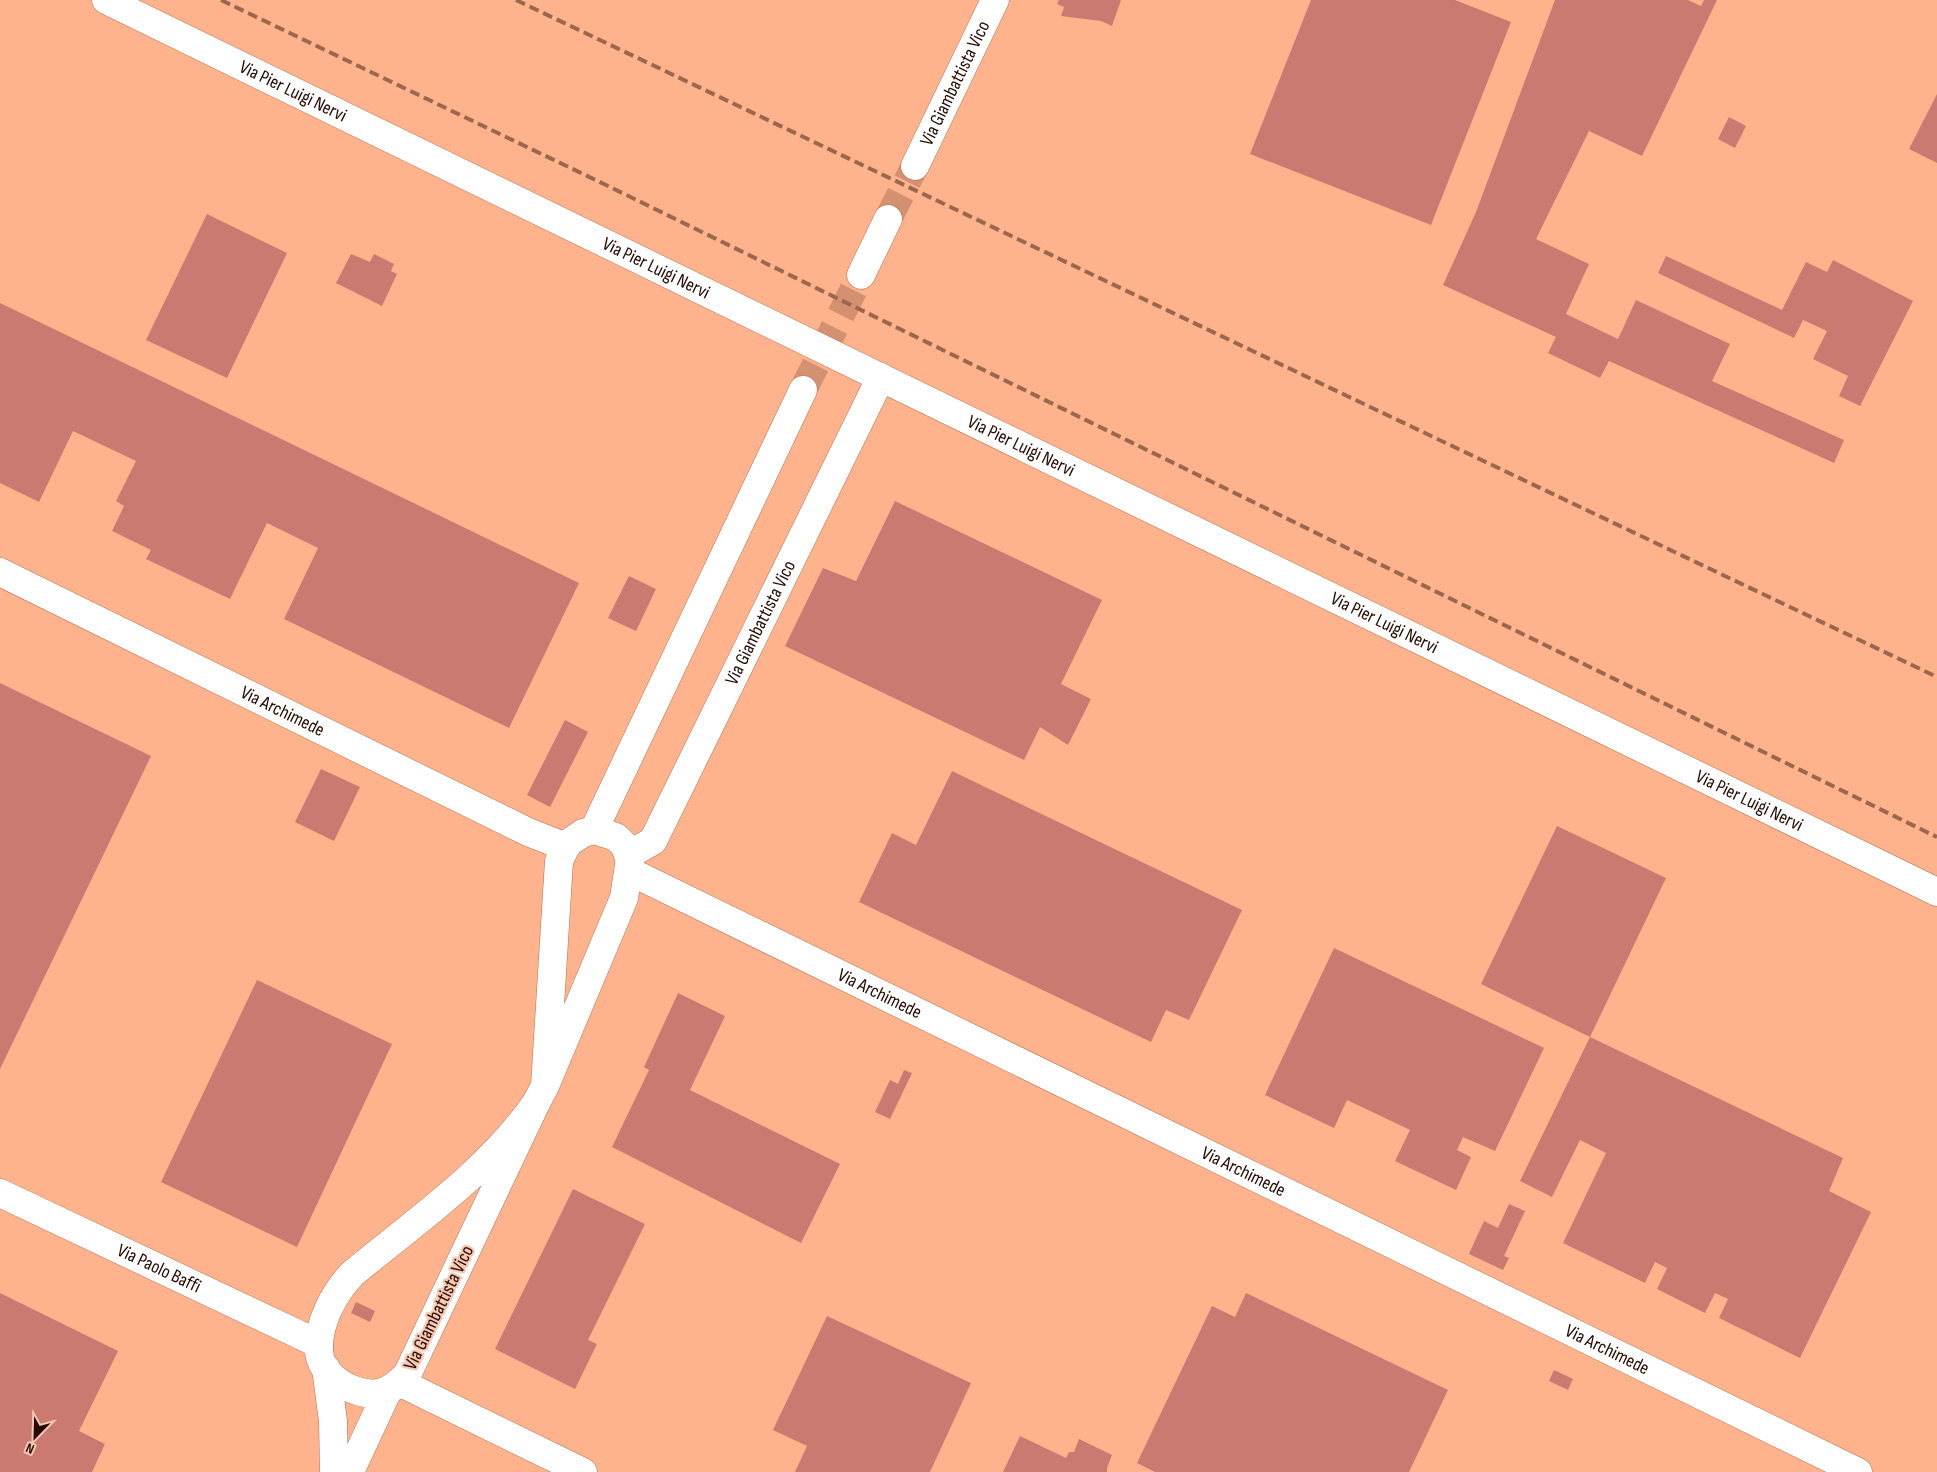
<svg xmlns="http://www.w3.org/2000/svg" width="1937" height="1472" viewBox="0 0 1937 1472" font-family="'Sofia Sans Condensed',sans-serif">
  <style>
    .building { fill: #ca7a70 }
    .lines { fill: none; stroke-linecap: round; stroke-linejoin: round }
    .minor-tunnel { stroke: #d39171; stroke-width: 28; stroke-dasharray: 28 14; stroke-linecap: butt }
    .minor-casing { stroke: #b7714d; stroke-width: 29 }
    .minor { stroke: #fff; stroke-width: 28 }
    .rail { stroke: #9c674d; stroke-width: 4; stroke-dasharray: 10 5; stroke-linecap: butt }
    .labels { text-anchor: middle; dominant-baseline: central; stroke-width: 4.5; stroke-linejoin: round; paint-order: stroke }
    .street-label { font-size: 19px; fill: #250b00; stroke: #f6c8b1 }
  </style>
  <rect width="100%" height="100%" fill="#feb38d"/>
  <g class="building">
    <polygon points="1059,0 1121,0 1112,26 1101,21 1061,16 1064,7 1057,4"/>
    <polygon points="1311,0 1455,0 1511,22 1431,225 1250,154"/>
    <polygon points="1555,0 1688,0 1701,6 1704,0 1717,0 1642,156 1589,131 1536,239 1589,264 1566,314 1618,339 1636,300 1730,344 1712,381 1844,440 1834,463 1609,361 1600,378 1548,353 1556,337 1443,285 1476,212"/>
    <polygon points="1937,94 1937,163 1909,149"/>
    <polygon points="1729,117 1746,126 1735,148 1718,139"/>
    <polygon points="207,214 287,253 227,378 146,340"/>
    <polygon points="351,254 370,262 374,254 394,264 391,271 397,274 382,306 336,283"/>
    <polygon points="1666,256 1782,310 1806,262 1827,272 1833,260 1913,301 1860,406 1839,396 1848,376 1813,359 1827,331 1803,320 1794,338 1658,273"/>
    <polygon points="0,303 579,583 509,728 284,619 318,548 267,523 230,599 146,559 151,550 112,531 124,506 116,501 136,461 73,431 39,502 0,483"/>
    <polygon points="895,501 1102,600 1061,684 1091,699 1068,745 1040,727 1024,760 785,646 823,568 856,581"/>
    <polygon points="629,576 656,589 636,631 608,618"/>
    <polygon points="0,683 151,756 0,1069"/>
    <polygon points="565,720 588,732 550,807 527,795"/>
    <polygon points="321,769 360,787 334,841 295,822"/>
    <polygon points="952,771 1242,910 1189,1020 1166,1010 1151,1042 859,902 892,833 916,845"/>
    <polygon points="1557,826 1666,878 1590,1037 1843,1158 1829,1191 1871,1212 1800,1358 1719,1318 1728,1299 1715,1293 1705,1313 1657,1289 1667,1268 1655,1262 1645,1283 1563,1243 1606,1153 1580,1140 1552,1197 1520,1181 1590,1037 1481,984"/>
    <polygon points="1334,948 1544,1048 1495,1151 1463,1137 1457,1150 1471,1157 1456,1190 1395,1161 1410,1130 1347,1100 1334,1128 1265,1095"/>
    <polygon points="257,980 392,1044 297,1247 161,1182"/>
    <polygon points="678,993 725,1016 690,1090 840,1164 801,1243 612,1147 649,1070 644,1067"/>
    <polygon points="904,1070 912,1073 890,1119 875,1112 890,1080 898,1084"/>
    <polygon points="573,1189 645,1224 588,1340 597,1344 575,1389 495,1349"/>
    <polygon points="1509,1204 1525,1211 1504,1256 1509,1258 1503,1270 1469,1254 1484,1221 1498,1228"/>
    <polygon points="0,1293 118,1351 79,1431 105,1444 92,1472 0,1472"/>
    <polygon points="1246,1293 1448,1390 1409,1472 1155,1472 1137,1463 1212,1306 1235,1317"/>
    <polygon points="356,1302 375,1311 370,1322 351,1313"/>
    <polygon points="827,1316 971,1383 930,1472 795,1472 807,1446 773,1430"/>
    <polygon points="1554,1370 1573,1379 1568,1390 1549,1381"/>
    <polygon points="1020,1436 1066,1458 1069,1452 1074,1452 1079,1439 1112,1455 1107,1468 1107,1472 1003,1472"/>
  </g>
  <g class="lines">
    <g class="minor-tunnel">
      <polyline points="888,219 915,166"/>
      <polyline points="803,390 861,275"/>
    </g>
    <defs>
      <g id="minor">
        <path id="s1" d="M106,0L1937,892"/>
        <path id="s2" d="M915,166L995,0"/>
        <polyline points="861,275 888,219"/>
        <path id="s3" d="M0,572L528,832L566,847"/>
        <polyline points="594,830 803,390"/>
        <path id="s4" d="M628,855L653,841L881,377"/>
        <path id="s5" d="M629,871L1858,1472"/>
        <path d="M536,1103L407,1375C398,1383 390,1392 378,1393C355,1397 319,1376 319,1350C318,1323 334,1293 352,1274C416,1221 488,1172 536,1103Z"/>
        <polyline points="536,1103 545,1086 624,898 630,859 624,845 616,837 594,830 583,833 567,844 559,861 545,1086"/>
        <path id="s6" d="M0,1193L319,1344"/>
        <polyline points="326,1368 333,1421 334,1472"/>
        <polyline points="399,1382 583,1472"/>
        <polyline points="350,1472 388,1390"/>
      </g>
    </defs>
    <use href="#minor" class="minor-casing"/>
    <use href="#minor" class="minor"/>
    <g class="rail">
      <polyline points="221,0 606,185 1937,837"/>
      <polyline points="516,0 1937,677"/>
    </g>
  </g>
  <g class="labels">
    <g class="street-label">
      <text stroke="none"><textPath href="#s2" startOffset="92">Via Giambattista Vico</textPath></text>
      <text stroke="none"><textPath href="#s1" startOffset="208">Via Pier Luigi Nervi</textPath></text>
      <text stroke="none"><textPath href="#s1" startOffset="612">Via Pier Luigi Nervi</textPath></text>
      <text stroke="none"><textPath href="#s1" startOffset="1018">Via Pier Luigi Nervi</textPath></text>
      <text stroke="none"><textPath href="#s4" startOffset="272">Via Giambattista Vico</textPath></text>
      <text stroke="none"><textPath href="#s1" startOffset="1422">Via Pier Luigi Nervi</textPath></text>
      <text stroke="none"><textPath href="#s3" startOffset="315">Via Archimede</textPath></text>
      <text stroke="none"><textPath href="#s1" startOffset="1828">Via Pier Luigi Nervi</textPath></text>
      <text stroke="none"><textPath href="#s5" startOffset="279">Via Archimede</textPath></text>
      <text stroke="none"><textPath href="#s5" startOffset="684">Via Archimede</textPath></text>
      <text stroke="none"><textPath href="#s6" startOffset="176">Via Paolo Baffi</textPath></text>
      <text transform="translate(439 1308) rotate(-64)">Via Giambattista Vico</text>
      <text stroke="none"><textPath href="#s5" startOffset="1089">Via Archimede</textPath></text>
    </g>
  </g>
  <g transform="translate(35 1437) rotate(203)" stroke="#f6c8b1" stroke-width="4" paint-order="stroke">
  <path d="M0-4L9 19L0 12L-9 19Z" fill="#250b00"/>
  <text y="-8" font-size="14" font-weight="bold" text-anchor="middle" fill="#250b00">N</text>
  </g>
</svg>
